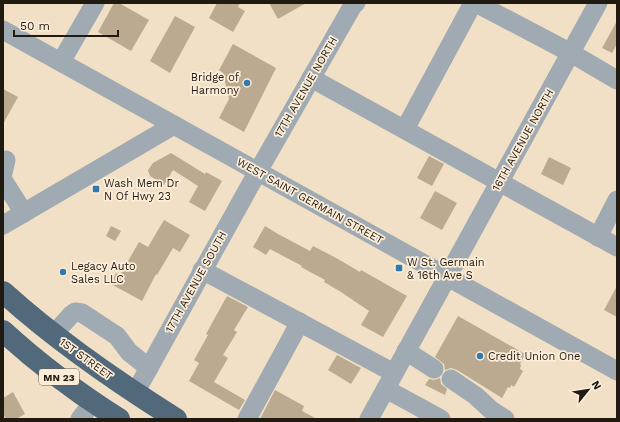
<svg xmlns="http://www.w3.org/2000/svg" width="620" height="422" viewBox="0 0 620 422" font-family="'Work Sans',sans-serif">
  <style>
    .building { fill: #bba990 }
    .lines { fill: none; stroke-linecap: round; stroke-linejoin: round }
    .minor { stroke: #9faab3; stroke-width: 19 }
    .highway { stroke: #52697c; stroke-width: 22 }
    .poi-dot { fill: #327aae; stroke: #fcedd9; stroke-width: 1.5 }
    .labels { text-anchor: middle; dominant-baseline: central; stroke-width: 3.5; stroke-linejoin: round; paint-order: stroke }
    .shield { fill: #fcedd9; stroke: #63594d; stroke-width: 1 }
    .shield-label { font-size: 10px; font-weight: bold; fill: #211a11 }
    .poi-label { font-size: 11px; fill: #211a11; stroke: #fcedd9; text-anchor: start }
    .street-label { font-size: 11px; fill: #211a11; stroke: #fcedd9 }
  </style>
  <rect width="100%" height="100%" fill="#f2e0c6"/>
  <g class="building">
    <polygon points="114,3 119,3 149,20 131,51 98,32"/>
    <polygon points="217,3 240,3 238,7 245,11 233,32 209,18"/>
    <polygon points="269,3 306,3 278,19"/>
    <polygon points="175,16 195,27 170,73 150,61"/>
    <polygon points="617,21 617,44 612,53 602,48"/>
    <polygon points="233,44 276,68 244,132 219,118 229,99 223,73 219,70"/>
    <polygon points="3,89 18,97 3,124"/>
    <polygon points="171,153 205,174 206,172 222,181 205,211 189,202 198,186 173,170 164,185 150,176 148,170 153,163"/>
    <polygon points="429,156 444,164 432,186 417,178"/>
    <polygon points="549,157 571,168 563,185 541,174"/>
    <polygon points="435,191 457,203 442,230 420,218"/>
    <polygon points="164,220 190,235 180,252 173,248 157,275 156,274 142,301 111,284 116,273 120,275 139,242 148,247"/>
    <polygon points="111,226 121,231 115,241 106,236"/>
    <polygon points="265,226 278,234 310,251 313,246 338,259 360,272 361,270 407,296 383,337 361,325 369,311 341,292 324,282 325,280 301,267 302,266 270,249 266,255 253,247"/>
    <polygon points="617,286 617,317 604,310"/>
    <polygon points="227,296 248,307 234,330 237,332 223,355 228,358 214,382 245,400 239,410 189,381 199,363 194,360 208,335 206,334"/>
    <polygon points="458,316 525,354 520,364 521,365 520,369 523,371 514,387 511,385 510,388 508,387 502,398 457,370 451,368 445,370 444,364 435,357"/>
    <polygon points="337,355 361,368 351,384 328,370"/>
    <polygon points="440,378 441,384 447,389 445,395 425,385 429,379 434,380"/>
    <polygon points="275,390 304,406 302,411 317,419 260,419"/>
    <polygon points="13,392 25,414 16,419 6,419 3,414 3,398"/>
  </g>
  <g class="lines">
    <g class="minor">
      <polyline points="476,3 571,53 617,80"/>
      <polyline points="3,30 617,371"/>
      <polyline points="61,62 95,3"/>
      <polyline points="311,78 617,247"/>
      <polyline points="405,129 473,3"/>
      <polyline points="3,173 6,160"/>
      <polyline points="3,180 24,213"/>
      <polyline points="3,225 174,125"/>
      <polyline points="598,237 617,200"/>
      <polyline points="202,270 394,373"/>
      <polyline points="53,335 71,315 75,312 82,313 117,336 129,352 149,368"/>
      <polyline points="406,351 434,369"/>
      <polyline points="451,379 476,396 491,410 505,419"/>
      <polyline points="386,389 441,419"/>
      <polyline points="135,393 248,189 353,5 356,3"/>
      <polyline points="80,419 93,402"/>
      <polyline points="247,419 300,322"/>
      <polyline points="369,419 598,3"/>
    </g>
    <g class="highway">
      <path d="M3,292C56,340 115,381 176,419"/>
      <path d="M3,331C39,364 78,393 119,419"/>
    </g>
  </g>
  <g class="poi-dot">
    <circle cx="247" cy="83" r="4"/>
    <rect x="92" y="185" width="8" height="8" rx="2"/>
    <rect x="395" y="264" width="8" height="8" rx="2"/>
    <circle cx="63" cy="272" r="4"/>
    <circle cx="480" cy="356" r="4"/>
  </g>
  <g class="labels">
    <rect class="shield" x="39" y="369" width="40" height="16" rx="3"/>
    <g class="shield-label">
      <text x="59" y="377">MN 23</text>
    </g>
    <g class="poi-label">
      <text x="239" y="77" text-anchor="end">Bridge of<tspan x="239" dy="13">Harmony</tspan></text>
      <text x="104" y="183">Wash Mem Dr<tspan x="104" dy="13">N Of Hwy 23</tspan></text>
      <text x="407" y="262">W St. Germain<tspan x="407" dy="13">&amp; 16th Ave S</tspan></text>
      <text x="71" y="266">Legacy Auto<tspan x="71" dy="13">Sales LLC</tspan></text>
      <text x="488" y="356">Credit Union One</text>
    </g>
    <g class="street-label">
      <text transform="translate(306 87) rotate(-60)">17TH AVENUE NORTH</text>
      <text transform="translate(523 140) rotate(-61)">16TH AVENUE NORTH</text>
      <text transform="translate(310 201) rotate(29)">WEST SAINT GERMAIN STREET</text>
      <text transform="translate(196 282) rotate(-61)">17TH AVENUE SOUTH</text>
      <text transform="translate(86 359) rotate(36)">1ST STREET</text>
    </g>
  </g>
  <rect width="620" height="422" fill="none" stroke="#211a11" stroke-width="8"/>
  <g transform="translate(588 390) rotate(60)" stroke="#fcedd9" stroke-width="3" paint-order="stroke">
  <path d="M0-3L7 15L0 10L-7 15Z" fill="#211a11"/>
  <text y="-6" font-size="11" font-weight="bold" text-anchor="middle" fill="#211a11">N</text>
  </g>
  <path d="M14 30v6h104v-6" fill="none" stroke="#211a11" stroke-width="2"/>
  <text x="20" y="30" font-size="12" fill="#211a11" stroke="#fcedd9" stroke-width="3" paint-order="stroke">50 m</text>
</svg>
